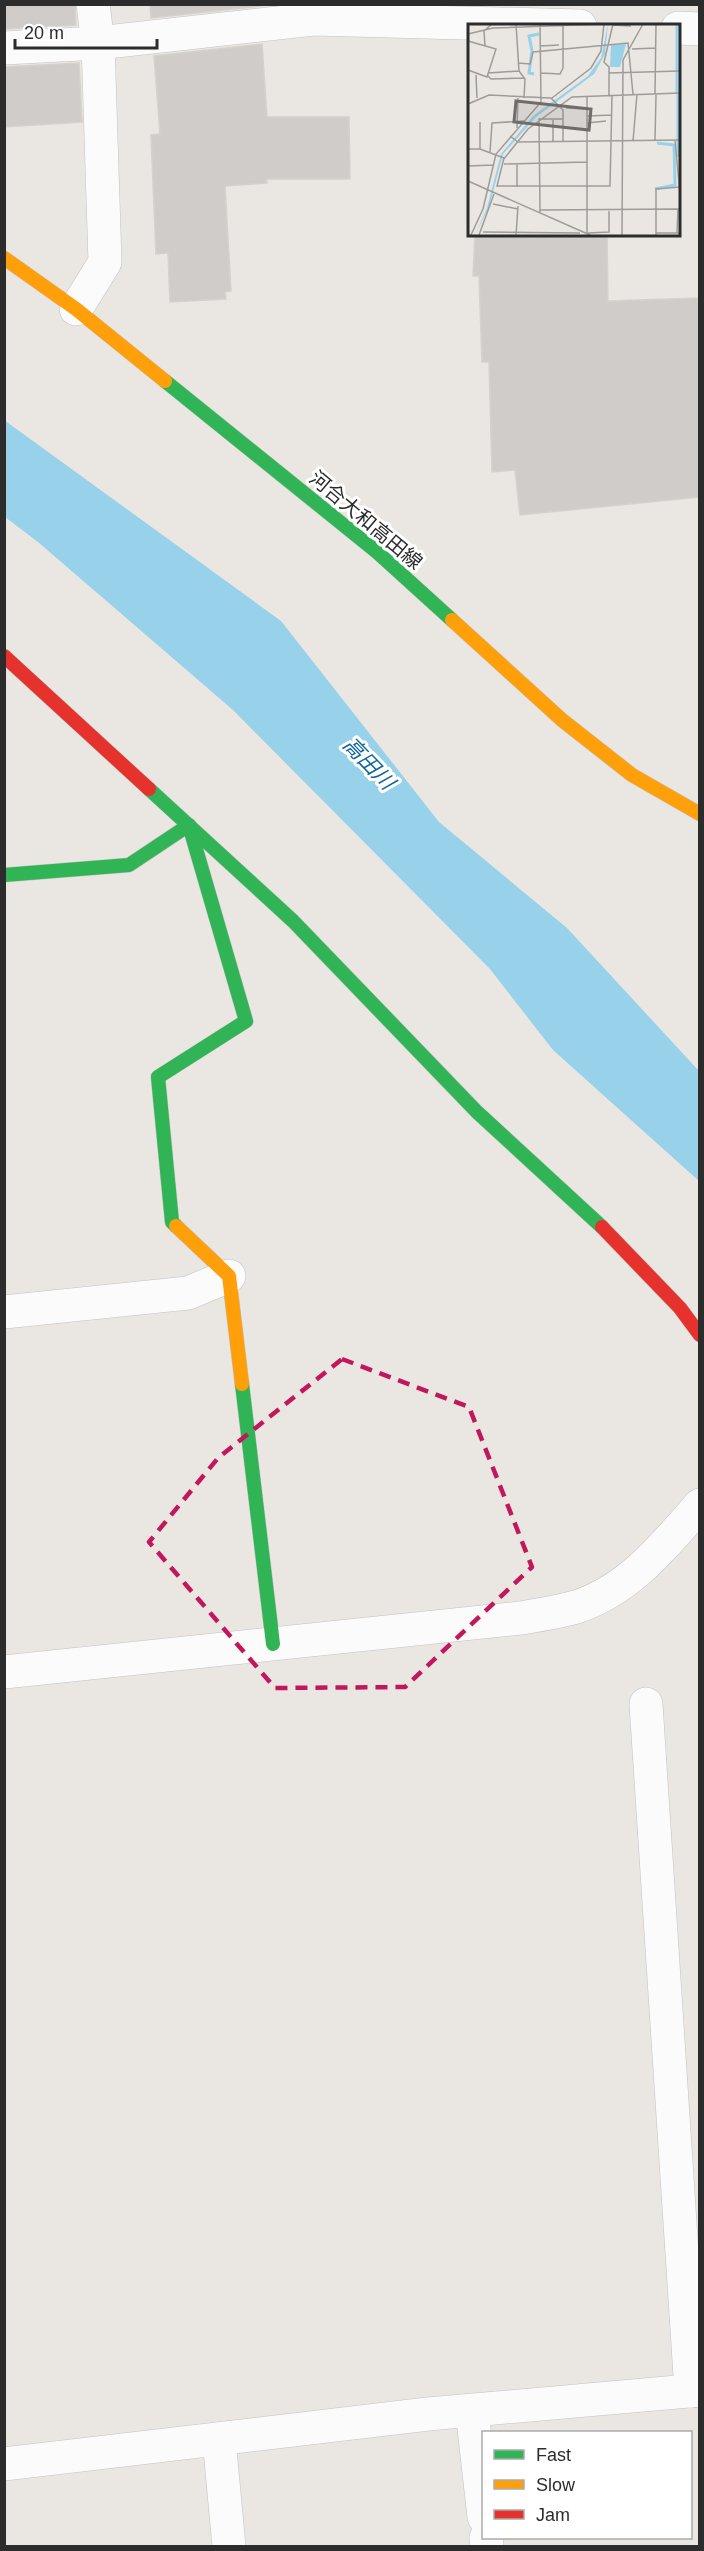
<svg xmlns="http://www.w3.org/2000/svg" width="704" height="2551" viewBox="0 0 704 2551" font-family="Helvetica,'Noto Sans JP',sans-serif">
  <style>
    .water { fill: #97d1ea }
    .building { fill: #cfccc9; stroke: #d5d2ce; stroke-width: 1.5 }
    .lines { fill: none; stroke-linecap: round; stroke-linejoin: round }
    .street-casing { stroke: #c3c2c3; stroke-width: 34 }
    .fast-casing { stroke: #c3c2c3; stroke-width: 15 }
    .slow-casing { stroke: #c3c2c3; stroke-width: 15 }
    .jam-casing { stroke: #c3c2c3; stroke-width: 15 }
    .street { stroke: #fcfbfb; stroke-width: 33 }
    .fast { stroke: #30b455; stroke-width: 14 }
    .slow { stroke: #ff9f0a; stroke-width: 14 }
    .jam { stroke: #e5322d; stroke-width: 14 }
    .marked { fill: none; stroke: #c2185b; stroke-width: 4.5; stroke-dasharray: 12 8; stroke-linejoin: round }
    .labels { text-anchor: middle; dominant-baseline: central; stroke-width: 6; stroke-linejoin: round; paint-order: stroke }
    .street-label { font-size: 20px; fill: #2c2c2c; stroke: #fff }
    .water-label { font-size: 21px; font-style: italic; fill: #0f669c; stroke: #fff }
    .inset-river { fill: none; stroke: #97d1ea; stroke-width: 3 }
    .inset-road { fill: none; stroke: #9e9c99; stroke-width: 1.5 }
    .view { fill: #6e6d6c; fill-opacity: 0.15; stroke: #6e6d6c; stroke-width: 3 }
    .inset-edge { fill: none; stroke: #2c2c2c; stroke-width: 3 }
  </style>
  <rect width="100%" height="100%" fill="#eae6e2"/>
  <polygon class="water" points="4,420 281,621 439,822 567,928 699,1071 699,1181 553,1050 490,969 233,710 38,542 5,517"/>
  <g class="building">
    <polygon points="4,4 75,4 76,25 4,29"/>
    <polygon points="150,4 259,4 260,6 151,18"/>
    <polygon points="262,44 267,117 349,117 350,179 267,179 267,183 225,186 231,291 225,292 226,299 170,302 168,253 156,254 151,135 160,134 154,56"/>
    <polygon points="79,63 82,122 4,127 4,67"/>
    <polygon points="475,234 607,234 608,301 699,298 699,497 520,515 515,470 492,472 489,362 482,362 479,276 473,276"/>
  </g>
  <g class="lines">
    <defs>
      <g id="street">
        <polyline points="678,28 700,29"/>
        <polyline points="4,48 98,43 314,19 580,26"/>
        <polyline points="76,309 105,262 98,43 93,4"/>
        <polyline points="4,1312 188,1293 229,1276"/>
        <path d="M4,1672L521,1618C539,1615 558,1612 576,1607C629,1590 664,1546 700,1505"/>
        <polyline points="646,1704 691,2391"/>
        <polyline points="472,2411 484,2517"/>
        <polyline points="219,2439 229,2546"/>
        <polyline points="4,2464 428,2414 700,2390"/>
        <polyline points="486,2538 487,2546"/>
      </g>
      <g id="fast">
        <polyline points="165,381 377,552 452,620"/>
        <polyline points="149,789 293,921 477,1112 602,1227"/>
        <polyline points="4,875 129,865 189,825 246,1021 158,1077 172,1222 176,1226"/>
        <polyline points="242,1384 273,1644"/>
      </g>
      <g id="slow">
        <polyline points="4,258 76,309 165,381"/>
        <polyline points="452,620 562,720 632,775 700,814"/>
        <polyline points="176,1226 229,1276 242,1384"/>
      </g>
      <g id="jam">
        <polyline points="4,656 149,789"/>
        <polyline points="602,1227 680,1308 700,1335"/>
      </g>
    </defs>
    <use href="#street" class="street-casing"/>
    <use href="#fast" class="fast-casing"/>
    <use href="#slow" class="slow-casing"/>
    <use href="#jam" class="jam-casing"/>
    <use href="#street" class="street"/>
    <use href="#fast" class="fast"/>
    <use href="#slow" class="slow"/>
    <use href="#jam" class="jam"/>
  </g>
  <path class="marked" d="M342,1359L469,1407L532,1567L405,1687L275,1688L149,1542L218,1458Z"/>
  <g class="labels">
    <g class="street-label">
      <text transform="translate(366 520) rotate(40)">河合大和高田線</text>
    </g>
    <g class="water-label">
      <text transform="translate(369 763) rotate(46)">高田川</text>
    </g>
  </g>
  <g transform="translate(468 24)">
    <rect width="212" height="212" fill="#eae6e2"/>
    <path d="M140,0L137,30L126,50L68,93L35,130L21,183L7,211L19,184L33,130L65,92L120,52L133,34ZM158,20L152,43H142L143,21Z" fill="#97d1ea"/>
    <path class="inset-river" d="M66,50L61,49L64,27L61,12L71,10M209,69V0M210,69V133M187,165L207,161L206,121L189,119"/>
    <path class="inset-road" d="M48,0L51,47L57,55L56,74M145,1L163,2M0,10L25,4L135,0M0,17L28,25L19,53L0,46M17,22L16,7L24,0M72,22L91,21M164,25L187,24M50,39L62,40L65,28L160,19L165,70M20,49L51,47M73,49L92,50L95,44V0M141,49L212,47M8,51L9,74M20,52L23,55L56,54M187,70L188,0M141,71V43L136,38L145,0M119,72V210M84,74L123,44L133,27L136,0M0,80L21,71L83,74L95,86V118M98,84L119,85M119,92L144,91M85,96V118M12,98V125M119,99L138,97M49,104L50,74M42,112L50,118L212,116M187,116L188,71M207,116L212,170M165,117L169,70M0,125H12L36,134L29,162H142L144,71M22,128L24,99L56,97M35,136L60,105L104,73L212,69M36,140L119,138M0,142L25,141M0,157L122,211M49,163V140M25,180L50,185M72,186L210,185L209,209M72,188L71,95H95M15,208L112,209M120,209L141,208V187M188,209H211M3,211L15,185L28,130L73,78L72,0M11,211L26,170M48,211L50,182M154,211L155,36L175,0M188,211V165L212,163"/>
    <path class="view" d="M48,77L123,85L121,106L46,98Z"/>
    <rect width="212" height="212" class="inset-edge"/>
  </g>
  <rect width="704" height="2551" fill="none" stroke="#2c2c2c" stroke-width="12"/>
  <rect x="482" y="2431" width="210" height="108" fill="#ffffff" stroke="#ababab" stroke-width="1.5"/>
  <rect x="494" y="2450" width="30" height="9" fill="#30b455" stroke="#ababab" stroke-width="1.5"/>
  <text x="536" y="2461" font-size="18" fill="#2c2c2c">Fast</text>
  <rect x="494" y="2480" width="30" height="9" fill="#ff9f0a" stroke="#ababab" stroke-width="1.5"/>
  <text x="536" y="2491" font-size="18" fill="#2c2c2c">Slow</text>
  <rect x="494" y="2510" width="30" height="9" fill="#e5322d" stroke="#ababab" stroke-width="1.5"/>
  <text x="536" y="2521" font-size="18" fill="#2c2c2c">Jam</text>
  <path d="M15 39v9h142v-9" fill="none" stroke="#2c2c2c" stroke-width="3"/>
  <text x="24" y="39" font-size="18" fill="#2c2c2c" stroke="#ffffff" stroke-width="4.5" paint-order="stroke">20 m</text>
</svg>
